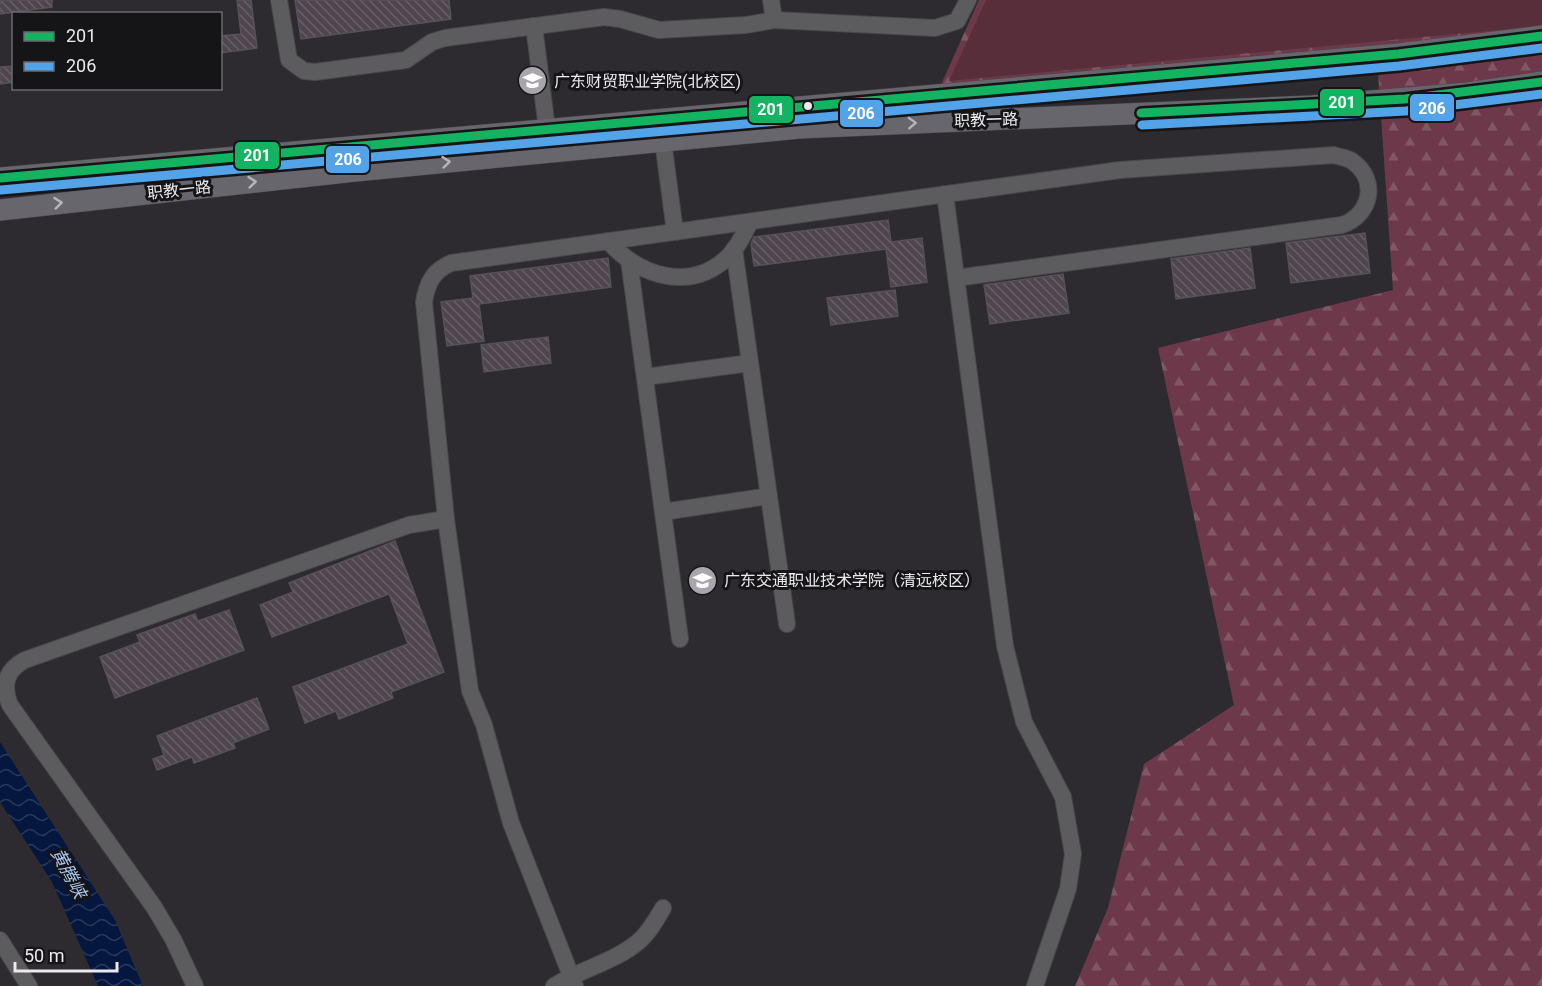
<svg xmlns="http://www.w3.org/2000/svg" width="1542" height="986" viewBox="0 0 1542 986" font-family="Roboto,'Noto Sans SC',sans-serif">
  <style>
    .forest { fill: url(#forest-firs) }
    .park { fill: #582e3b }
    .water { fill: url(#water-waves) }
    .building { fill: url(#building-back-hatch); stroke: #555256; stroke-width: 1.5 }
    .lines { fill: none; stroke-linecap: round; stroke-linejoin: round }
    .minor-casing { stroke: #49474b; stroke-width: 18 }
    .major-casing { stroke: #49474b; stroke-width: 22 }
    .minor { stroke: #5c5b5d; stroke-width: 16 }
    .major { stroke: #68666d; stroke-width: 21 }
    .bus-1-casing { stroke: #151417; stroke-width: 14 }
    .bus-2-casing { stroke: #151417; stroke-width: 14 }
    .bus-1 { stroke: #13b361; stroke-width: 9 }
    .bus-2 { stroke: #53a3e8; stroke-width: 9 }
    .oneway { stroke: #b7b5ba }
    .bus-dot { fill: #ebe9ed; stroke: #151417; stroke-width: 2 }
    .labels { text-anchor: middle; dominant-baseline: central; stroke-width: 6; stroke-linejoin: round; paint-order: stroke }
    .poi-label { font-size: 16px; fill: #ebe9ed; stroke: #151417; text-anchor: start }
    .street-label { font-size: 16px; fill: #ebe9ed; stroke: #151417 }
    .water-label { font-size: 18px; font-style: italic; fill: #abc6f3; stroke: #151417 }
    .line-badge { stroke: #151417; stroke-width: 2 }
    .badge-label { font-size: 16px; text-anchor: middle; font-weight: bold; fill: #fff }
  </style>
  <defs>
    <pattern id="forest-firs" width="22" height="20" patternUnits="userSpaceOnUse" patternTransform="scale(1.5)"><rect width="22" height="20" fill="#6d394a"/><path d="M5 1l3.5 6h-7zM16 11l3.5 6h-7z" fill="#825664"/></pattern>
    <pattern id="water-waves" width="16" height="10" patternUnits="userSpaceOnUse" patternTransform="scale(1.5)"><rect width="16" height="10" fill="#05173e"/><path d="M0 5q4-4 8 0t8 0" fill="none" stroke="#2a395a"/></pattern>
    <pattern id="building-back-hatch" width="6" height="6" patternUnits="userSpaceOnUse" patternTransform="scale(1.5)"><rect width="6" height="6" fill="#4f454f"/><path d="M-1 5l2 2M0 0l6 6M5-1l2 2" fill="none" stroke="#686069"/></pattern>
  </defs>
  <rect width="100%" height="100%" fill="#2e2b30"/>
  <polygon class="forest" points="979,0 1542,0 1542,986 1075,986 1108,908 1144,764 1234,705 1158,348 1393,290 1378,73 936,96"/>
  <polygon class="park" points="986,0 1542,0 1542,26 949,81"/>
  <polygon class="water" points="0,742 115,920 143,986 98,986 52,882 0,802"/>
  <g class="building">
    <polygon points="0,0 52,0 52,7 0,14"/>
    <polygon points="237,0 251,0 257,48 220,53 220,36 241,34"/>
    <polygon points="295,0 449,0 451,19 301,39"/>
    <polygon points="14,66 14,82 0,84 0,67"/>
    <polygon points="888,220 891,242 922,238 927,282 891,287 886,249 754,266 751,244 754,237"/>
    <polygon points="1365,233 1370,273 1291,283 1286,243"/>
    <polygon points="1250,248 1255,288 1176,299 1171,259"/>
    <polygon points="608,258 611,287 479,304 484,341 447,346 441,302 473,298 470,276"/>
    <polygon points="1063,274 1069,313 990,324 984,285"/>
    <polygon points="895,290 898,316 831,325 827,298"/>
    <polygon points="548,337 551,363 484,372 481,345"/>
    <polygon points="395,541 444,672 391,692 393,698 339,719 336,711 305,723 293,687 408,644 389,594 272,637 260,605 293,592 289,583"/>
    <polygon points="229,610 244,650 115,698 100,657 140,642 137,635 195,614 198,621"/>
    <polygon points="257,698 269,729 233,743 235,748 194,763 192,757 157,770 153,759 164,755 157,736"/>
  </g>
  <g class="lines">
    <defs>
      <g id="minor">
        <polyline points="279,0 289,60 304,71 315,72 406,60 432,42 445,38 604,17 620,19 659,30 746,25 774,20 935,28 957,21 968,0"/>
        <polyline points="771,0 774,20"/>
        <polyline points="534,26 547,129"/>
        <polyline points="663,141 675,232"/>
        <polyline points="945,194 1005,646 1024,722 1063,797 1073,854 1068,889 1035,986"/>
        <path d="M608,241C639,276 690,293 728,257C738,247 744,234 750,222"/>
        <polyline points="734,249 787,624"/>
        <polyline points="629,260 680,639"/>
        <polyline points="645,377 750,363"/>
        <polyline points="663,512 769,496"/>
        <polyline points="0,940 29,986"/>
        <path d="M195,986L173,939L154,907L10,705C2,685 6,670 25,660L409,525L446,519"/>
        <path d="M554,986C581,969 614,962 638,942C649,933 656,920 663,908"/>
        <path d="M575,986L511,823L484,725L470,691L446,519L424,302C427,283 433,271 451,263L1120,170L1334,155C1339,157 1348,158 1352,161C1379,180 1371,215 1342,225L956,278"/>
      </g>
      <g id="major">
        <polyline points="0,178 1398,54 1542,36"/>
        <polyline points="0,210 355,171 799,128 1312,106 1467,93 1542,82"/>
      </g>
    </defs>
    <use href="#minor" class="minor-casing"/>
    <use href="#major" class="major-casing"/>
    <use href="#minor" class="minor"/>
    <use href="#major" class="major"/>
    <defs>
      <g id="bus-1">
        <polyline points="1141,113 1405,99 1542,82"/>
        <polyline points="0,178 1398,54 1542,36"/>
      </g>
      <g id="bus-2">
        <polyline points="1142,125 1406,111 1542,94"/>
        <polyline points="1,190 1399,66 1542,48"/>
      </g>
    </defs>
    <use href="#bus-1" class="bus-1-casing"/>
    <use href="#bus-2" class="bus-2-casing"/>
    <use href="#bus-1" class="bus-1"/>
    <use href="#bus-2" class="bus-2"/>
  </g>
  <defs><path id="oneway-chevron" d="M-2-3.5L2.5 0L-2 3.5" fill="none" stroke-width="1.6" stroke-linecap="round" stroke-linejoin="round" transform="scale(1.5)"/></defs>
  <g class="oneway">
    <use href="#oneway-chevron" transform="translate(912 123) rotate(-2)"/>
    <use href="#oneway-chevron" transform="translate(446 162) rotate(-6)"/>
    <use href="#oneway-chevron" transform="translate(252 182) rotate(-6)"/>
    <use href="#oneway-chevron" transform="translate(58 203) rotate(-6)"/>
  </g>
  <defs>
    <symbol id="university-disc" viewBox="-11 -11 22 22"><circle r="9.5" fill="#a9a6ab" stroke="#151417"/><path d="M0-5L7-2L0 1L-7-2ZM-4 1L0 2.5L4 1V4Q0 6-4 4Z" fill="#fff"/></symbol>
  </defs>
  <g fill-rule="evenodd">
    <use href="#university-disc" x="516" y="64" width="33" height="33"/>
    <use href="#university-disc" x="686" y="564" width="33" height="33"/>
  </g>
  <circle class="bus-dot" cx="808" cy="106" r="5"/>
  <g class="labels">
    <g class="poi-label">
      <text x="554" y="81">广东财贸职业学院(北校区)</text>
      <text x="724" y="580">广东交通职业技术学院（清远校区）</text>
    </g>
    <g class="street-label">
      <text transform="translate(986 120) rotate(-2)">职教一路</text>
      <text transform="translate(179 190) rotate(-6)">职教一路</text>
    </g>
    <g class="water-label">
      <text transform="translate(69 873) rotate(62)">黄腾峡</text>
    </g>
  </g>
  <g class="line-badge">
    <rect x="1319" y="88" width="46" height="29" rx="6" fill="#13b361"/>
    <rect x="1409" y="93" width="46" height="29" rx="6" fill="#53a3e8"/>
    <rect x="748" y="95" width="46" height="29" rx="6" fill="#13b361"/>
    <rect x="839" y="99" width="45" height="29" rx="6" fill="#53a3e8"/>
    <rect x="234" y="141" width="46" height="29" rx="6" fill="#13b361"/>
    <rect x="325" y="145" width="45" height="29" rx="6" fill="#53a3e8"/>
  </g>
  <g class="badge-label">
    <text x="1342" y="108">201</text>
    <text x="1432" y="114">206</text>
    <text x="771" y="115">201</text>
    <text x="861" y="119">206</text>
    <text x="257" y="161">201</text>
    <text x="348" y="165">206</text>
  </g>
  <rect x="12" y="12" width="210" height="78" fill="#151417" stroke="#6b696d" stroke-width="1.5"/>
  <rect x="24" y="32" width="30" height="9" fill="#13b361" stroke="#6b696d" stroke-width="1.5"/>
  <text x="66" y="42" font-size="18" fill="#ebe9ed">201</text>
  <rect x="24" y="62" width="30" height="9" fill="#53a3e8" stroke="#6b696d" stroke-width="1.5"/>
  <text x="66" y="72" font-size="18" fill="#ebe9ed">206</text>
  <path d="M15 962v9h102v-9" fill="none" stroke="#ebe9ed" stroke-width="3"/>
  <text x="24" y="962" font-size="18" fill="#ebe9ed" stroke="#151417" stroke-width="4.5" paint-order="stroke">50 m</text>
</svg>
